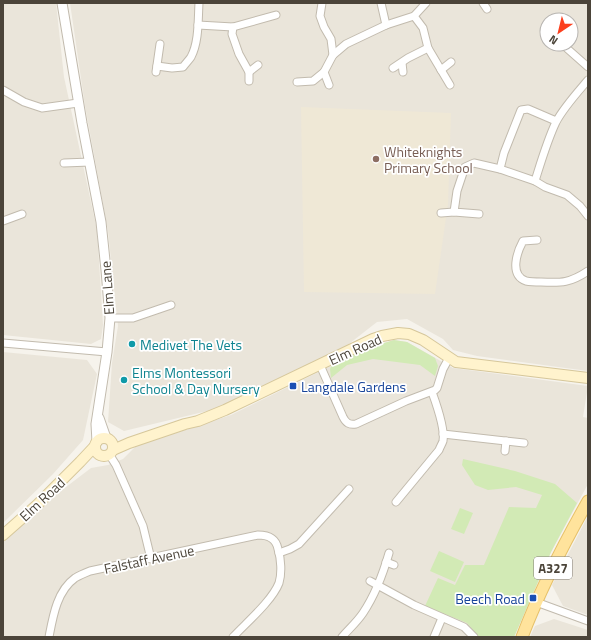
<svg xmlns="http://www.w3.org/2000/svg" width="591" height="640" viewBox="0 0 591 640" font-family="'Titillium Web',sans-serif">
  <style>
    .residential { fill: #eae5da; fill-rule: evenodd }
    .education { fill: #efe8d6 }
    .green { fill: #d2eab5 }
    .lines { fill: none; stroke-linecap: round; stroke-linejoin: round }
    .minor-casing { stroke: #c2bbae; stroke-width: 9 }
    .tertiary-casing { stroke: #c2bbae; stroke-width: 11 }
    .secondary-casing { stroke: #d6c79b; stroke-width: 12 }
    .primary-casing { stroke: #e6c16a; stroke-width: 13 }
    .minor { stroke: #fff; stroke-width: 7 }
    .tertiary { stroke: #fff; stroke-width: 9 }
    .secondary { stroke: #fff3cd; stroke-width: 10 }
    .primary { stroke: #ffe39c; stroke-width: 11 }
    .education-dot { fill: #8d6e63; stroke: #fff; stroke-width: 1.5 }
    .culture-dot { fill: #0f9aa8; stroke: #fff; stroke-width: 1.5 }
    .transit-dot { fill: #1a4fb4; stroke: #fff; stroke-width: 1.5 }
    .labels { text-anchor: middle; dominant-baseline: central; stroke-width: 3.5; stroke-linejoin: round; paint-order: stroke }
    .shield { fill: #fff; stroke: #817c74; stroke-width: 1 }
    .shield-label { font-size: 13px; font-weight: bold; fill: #4b4439 }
    .education-label { font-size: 14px; fill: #785e54; stroke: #fff; text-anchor: start }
    .street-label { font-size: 14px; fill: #4b4439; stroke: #fff }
    .culture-label { font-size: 14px; fill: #0d838f; stroke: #fff; text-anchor: start }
    .transit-label { font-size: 14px; fill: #164399; stroke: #fff; text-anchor: start }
  </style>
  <rect width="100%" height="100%" fill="#f6f3ec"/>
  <g class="residential">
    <polygon points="3,3 56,3 64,77 97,230 103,325 101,339 91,344 3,335"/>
    <path d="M70,3H588V371L477,356L453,350L443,339L407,319L377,322L336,354L224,407L124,431L108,422L112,363L118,326L108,231L85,106ZM547,20H571V44H547Z"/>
    <polygon points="394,340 407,342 453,368 588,386 583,417 588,418 588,484 551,552 514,637 3,637 3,535 91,468 108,465 123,459 136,446 231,415 341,361 375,346"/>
    <polygon points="3,352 87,360 97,374 83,440 53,474 3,523"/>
    <polygon points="588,516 588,615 563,606 552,585"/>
    <polygon points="554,619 588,630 588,637 530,637 535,626"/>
  </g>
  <polygon class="education" points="301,107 451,113 448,204 435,294 304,292"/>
  <g class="green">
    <polygon points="394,340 407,342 435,358 438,366 435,376 420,365 373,359 347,365 331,378 330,369 332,365 374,346"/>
    <polygon points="463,459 515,471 555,484 577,503 551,552 514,637 479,637 467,623 425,606 438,578 455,585 465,565 484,565 509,507 536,508 542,495 516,487 488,490 475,485 462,465"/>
    <polygon points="460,508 473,513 464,534 451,529"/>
    <polygon points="439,551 464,562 455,582 430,571"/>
  </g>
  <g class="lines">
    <defs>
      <g id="minor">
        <polyline points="322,3 320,16 324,27 331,39 333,55"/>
        <polyline points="381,3 386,25"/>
        <polyline points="483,3 487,9"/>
        <polyline points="414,16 423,28 428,48 450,85"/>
        <polyline points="198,25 233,27 276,15"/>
        <polyline points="233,27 232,34 239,54 249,72 249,81"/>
        <polyline points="562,44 588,67"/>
        <polyline points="402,63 403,72"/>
        <path d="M157,66L172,68L183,67C186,63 189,60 191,57C199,42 198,20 199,3"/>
        <polyline points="393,68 408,58 428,48"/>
        <polyline points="441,70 451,62"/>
        <polyline points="156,72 160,44"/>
        <polyline points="249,72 258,65"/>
        <polyline points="297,82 313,81 324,72"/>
        <polyline points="329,85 324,72 333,55 346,44 386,25 414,16 426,3"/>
        <polyline points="3,90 24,102 42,108 78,103"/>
        <polyline points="556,121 528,109 521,110 504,153 500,169 535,181 545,187 567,195 580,206 588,216"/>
        <polyline points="64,163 90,162"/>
        <path d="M535,181C541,162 547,141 556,122C564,107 577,93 588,80"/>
        <polyline points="441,213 454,212"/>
        <polyline points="479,214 454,212 457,191 465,167 474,163 500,169"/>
        <polyline points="3,221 22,214"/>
        <path d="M537,240L523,241C517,252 509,275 526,281C531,282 537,282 541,282C562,283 570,283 588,271"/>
        <polyline points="110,318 133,318 171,305"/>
        <polyline points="3,343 107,352"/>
        <path d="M320,365L343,417C346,423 349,425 356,424L406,401L435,390L437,388L443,369L449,358"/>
        <polyline points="443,434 524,443"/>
        <polyline points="505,451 506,441"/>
        <polyline points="109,454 116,465 143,526 151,559"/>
        <path d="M396,502L439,450C440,447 442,444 443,441C445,430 436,403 432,392"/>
        <polyline points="279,553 290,549 299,544 349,489"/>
        <polyline points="386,562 394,565"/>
        <polyline points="370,581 414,605 464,627 474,637"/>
        <polyline points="536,602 588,621"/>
        <path d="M49,637C53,616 57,591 75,578C80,575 85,573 90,571L258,535C268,535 276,538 278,549C281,559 282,573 279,583C272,601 246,623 233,637"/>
        <path d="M342,637C349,629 357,622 363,613C375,595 383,574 389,553"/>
        <polyline points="434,637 442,618"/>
      </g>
      <g id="tertiary">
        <polyline points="62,3 82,123 101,222 106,270 110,318 107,352 96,424 97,442"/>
        <polyline points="99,418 106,438"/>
      </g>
      <g id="secondary">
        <circle cx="104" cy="447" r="9"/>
        <polyline points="113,450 129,443 185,424 198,421 225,410 373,339 382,336 398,333 409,334 423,340 456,362 588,378"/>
        <polyline points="3,535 37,505 80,462 95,446"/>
      </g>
      <path id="primary" d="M522,637C540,590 563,545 588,501"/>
    </defs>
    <use href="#minor" class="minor-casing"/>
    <use href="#tertiary" class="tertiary-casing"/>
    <use href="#secondary" class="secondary-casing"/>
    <use href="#primary" class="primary-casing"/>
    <use href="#minor" class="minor"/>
    <use href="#tertiary" class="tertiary"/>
    <use href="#secondary" class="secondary"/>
    <use href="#primary" class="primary"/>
  </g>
  <circle class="education-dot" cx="376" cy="159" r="4"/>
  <g class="culture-dot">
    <circle cx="132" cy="344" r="4"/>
    <circle cx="124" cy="380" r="4"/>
  </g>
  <g class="transit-dot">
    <rect x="289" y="382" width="8" height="8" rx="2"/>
    <rect x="529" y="594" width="8" height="8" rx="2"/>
  </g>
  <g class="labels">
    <rect class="shield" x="534" y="557" width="38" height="22" rx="3"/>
    <g class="shield-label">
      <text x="553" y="568">A327</text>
    </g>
    <g class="education-label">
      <text x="384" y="151">Whiteknights<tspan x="384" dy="16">Primary School</tspan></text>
    </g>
    <g class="street-label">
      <text transform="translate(107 288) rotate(-94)">Elm Lane</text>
      <text transform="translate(355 349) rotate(-24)">Elm Road</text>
      <text transform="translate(42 499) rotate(-43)">Elm Road</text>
      <text transform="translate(149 559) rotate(-12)">Falstaff Avenue</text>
    </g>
    <g class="culture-label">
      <text x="140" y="344">Medivet The Vets</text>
      <text x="132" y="372">Elms Montessori<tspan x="132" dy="16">School &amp; Day Nursery</tspan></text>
    </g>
    <g class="transit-label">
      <text x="301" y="386">Langdale Gardens</text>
      <text x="525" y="598" text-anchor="end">Beech Road</text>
    </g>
  </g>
  <rect width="591" height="640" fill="none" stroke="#4b4439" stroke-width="8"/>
  <g transform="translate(559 32) rotate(215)"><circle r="19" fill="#ffffff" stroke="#b7b4b0"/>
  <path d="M0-3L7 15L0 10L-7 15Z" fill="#fc3f1d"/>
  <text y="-6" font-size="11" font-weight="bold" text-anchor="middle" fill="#4b4439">N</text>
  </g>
</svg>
